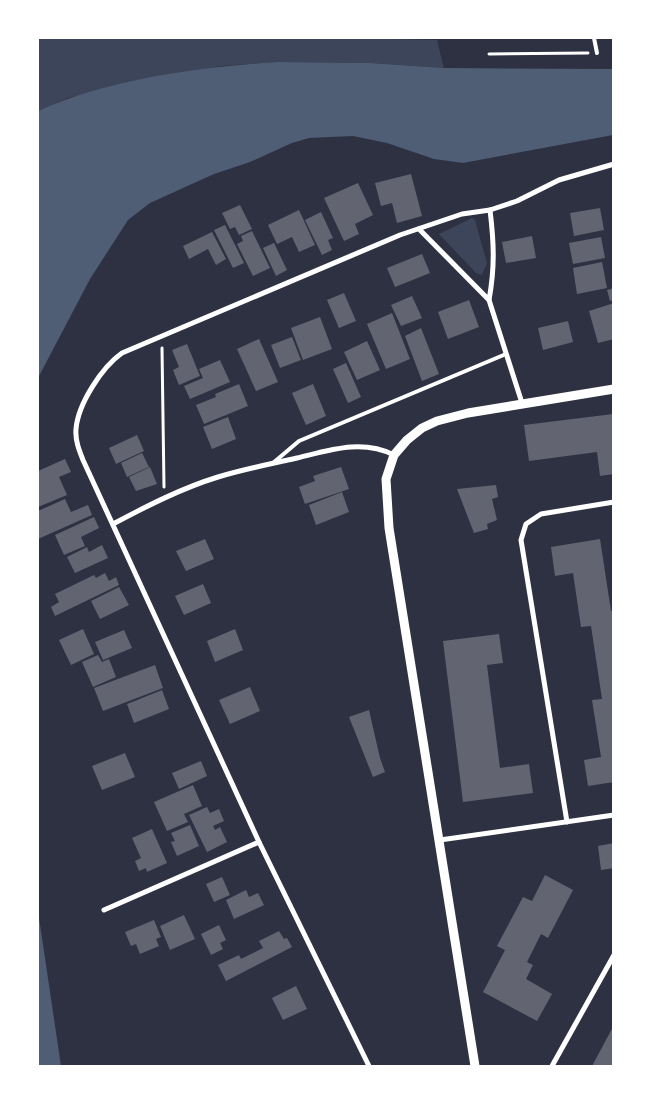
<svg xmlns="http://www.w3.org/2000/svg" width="651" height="1104" viewBox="0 0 651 1104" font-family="'Varela Round',sans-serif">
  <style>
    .green { fill: #3c4559 }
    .water { fill: #4f5d75 }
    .building { fill: #626471 }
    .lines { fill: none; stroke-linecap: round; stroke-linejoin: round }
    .path { stroke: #fff; stroke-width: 3 }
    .service { stroke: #fff; stroke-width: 4 }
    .minor { stroke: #fff; stroke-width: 5 }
    .tertiary { stroke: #fff; stroke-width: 9 }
  </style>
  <rect width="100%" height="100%" fill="#2d3142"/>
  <g class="green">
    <polygon points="38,38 349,38 437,40 444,68 370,63 278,62 221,66 68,98 38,111"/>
    <polygon points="472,218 475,220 487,263 482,275 476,273 439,234"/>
  </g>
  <g class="water">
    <path d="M278,62L370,63L444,68L613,69V135L463,163L434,159L387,143L353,136L309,138L292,143L250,162L214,174L150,203L128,220L90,279L38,378V111C109,79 200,67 278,62Z"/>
    <polygon points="38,911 61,1066 38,1066"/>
  </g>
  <g class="building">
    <polygon points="411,174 422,216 397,223 392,203 381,206 375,183"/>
    <polygon points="358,183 373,215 355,224 359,234 344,241 324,198"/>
    <polygon points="240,205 252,229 239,235 235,227 230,229 222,213"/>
    <polygon points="600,208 604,230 574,236 570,213"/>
    <polygon points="299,210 315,245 299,252 292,237 277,244 268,225"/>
    <polygon points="321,212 333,238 328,240 332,250 322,255 305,220"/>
    <polygon points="225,225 244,263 233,268 214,230"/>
    <polygon points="252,231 270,268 253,276 237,244 243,241 241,236"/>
    <polygon points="212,232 226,259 216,265 208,249 189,259 183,246"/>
    <polygon points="532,236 536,258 506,263 502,242"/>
    <polygon points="601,237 605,258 573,264 569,243"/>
    <polygon points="274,243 287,270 276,276 263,248"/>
    <polygon points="422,254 430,273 395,287 387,268"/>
    <polygon points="602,262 607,288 577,294 573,268"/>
    <polygon points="614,288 614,300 610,301 607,290"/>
    <polygon points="344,293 356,321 339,328 327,300"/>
    <polygon points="412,296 422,318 401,326 391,305"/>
    <polygon points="469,300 479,327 448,339 438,312"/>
    <polygon points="614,303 614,339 598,343 589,311"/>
    <polygon points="392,313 410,359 386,369 367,324"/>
    <polygon points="320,317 332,349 303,360 291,328"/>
    <polygon points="568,321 573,342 543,350 538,328"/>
    <polygon points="421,328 439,374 422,381 405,336"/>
    <polygon points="292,337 301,360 280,368 271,345"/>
    <polygon points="259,339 278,382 256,391 237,349"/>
    <polygon points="367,341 380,370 357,380 344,352"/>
    <polygon points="187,344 200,376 179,385 173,370 179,367 172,350"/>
    <polygon points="220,360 230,382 190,399 184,386 203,378 199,369"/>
    <polygon points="346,363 361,397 348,403 333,369"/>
    <polygon points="239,384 248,406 204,424 196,405 216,397 215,394"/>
    <polygon points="313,384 326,416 306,425 292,393"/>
    <polygon points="613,414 614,474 600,476 597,452 529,461 524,425"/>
    <polygon points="228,417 236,439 212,449 203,427"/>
    <polygon points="137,435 144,451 116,464 109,448"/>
    <polygon points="142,453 149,467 127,477 121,463"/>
    <polygon points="65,459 71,472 59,477 67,495 38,507 38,471"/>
    <polygon points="150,467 157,484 136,491 129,477"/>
    <polygon points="341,467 349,489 305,504 299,487 315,481 313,476"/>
    <polygon points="496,485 498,497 492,499 497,520 487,524 488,529 474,533 457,489"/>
    <polygon points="342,492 349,512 316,525 309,505"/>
    <polygon points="65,499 71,512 88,505 92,515 38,539 38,511"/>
    <polygon points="94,517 99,528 81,537 85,546 64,555 55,535"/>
    <polygon points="205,539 214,559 186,571 176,551"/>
    <polygon points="600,539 611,611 614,611 614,782 588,786 584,760 601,757 592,700 602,699 591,626 581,627 573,573 555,576 551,547"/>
    <polygon points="102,545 108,558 75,573 67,557 87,547 89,552"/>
    <polygon points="105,573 109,581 116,577 119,585 55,616 51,607 59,602 55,594 94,575 96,578"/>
    <polygon points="203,584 211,603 184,615 175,596"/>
    <polygon points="119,587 129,605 100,619 91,601"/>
    <polygon points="83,629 94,654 71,665 59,640"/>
    <polygon points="235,629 243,650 215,662 207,641"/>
    <polygon points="124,630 132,648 103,660 95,642"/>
    <polygon points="499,634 503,663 487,665 500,768 529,764 533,793 463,802 443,641"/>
    <polygon points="98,655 102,662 109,659 116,677 93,687 82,662"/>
    <polygon points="155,665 163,688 103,711 94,688"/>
    <polygon points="250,687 260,711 230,724 219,700"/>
    <polygon points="162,690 169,709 134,723 127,704"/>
    <polygon points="369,710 380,758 385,772 373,777 349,717"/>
    <polygon points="125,753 135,777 102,790 92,766"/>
    <polygon points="201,761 207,776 179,789 172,773"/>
    <polygon points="193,785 202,806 184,814 188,822 167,831 154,802"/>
    <polygon points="207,807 210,813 219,809 224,821 213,826 215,830 220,827 227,842 207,852 189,815"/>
    <polygon points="190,825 199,846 177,856 171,842 175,841 171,833"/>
    <polygon points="152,829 167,863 147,872 146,868 139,871 135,861 141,858 132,838"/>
    <polygon points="614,843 614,868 601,870 598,846"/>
    <polygon points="545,875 573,890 548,938 541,934 527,962 533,965 526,979 552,994 537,1021 483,992 505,950 497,946 523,897 532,901"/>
    <polygon points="222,877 230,895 214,902 206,884"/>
    <polygon points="246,890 249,897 258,893 264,905 234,919 226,900"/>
    <polygon points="184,915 195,939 170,950 160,926"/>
    <polygon points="154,920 161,937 156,939 159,946 140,954 136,944 131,946 125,932"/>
    <polygon points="219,925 226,940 220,943 223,949 211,955 201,934"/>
    <polygon points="279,931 284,939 287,938 292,947 226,981 218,965 239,955 241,959 263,948 259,941"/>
    <polygon points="296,986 307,1009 283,1020 272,998"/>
    <polygon points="614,1025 614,1066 592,1066"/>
  </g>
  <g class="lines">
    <g class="path">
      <polyline points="489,54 588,53"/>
      <polyline points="162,348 164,487"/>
    </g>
    <g class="service">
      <polyline points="594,38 597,53"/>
      <polyline points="273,463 299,441 506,354"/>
    </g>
    <g class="minor">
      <polyline points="419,229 489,300 522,403"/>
      <path d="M489,300C495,267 494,243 490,210"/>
      <path d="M113,524C147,506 182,488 218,477C244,469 271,464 297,458C330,450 362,439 394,455"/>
      <polyline points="567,822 521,540 526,524 541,514 614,502"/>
      <polyline points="440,840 614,815"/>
      <polyline points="104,910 259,842"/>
      <path d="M369,1066L259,842L83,460C79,450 75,440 76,429C78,404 102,367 122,353L400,235L462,214L490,210L517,201L559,180L614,164"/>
      <polyline points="552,1066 614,955"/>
    </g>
    <polyline class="tertiary" points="475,1066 389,528 386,479 394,455 407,440 422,428 437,421 468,413 614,389"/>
  </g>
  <rect width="651" height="1104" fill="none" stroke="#ffffff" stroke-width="78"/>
</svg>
